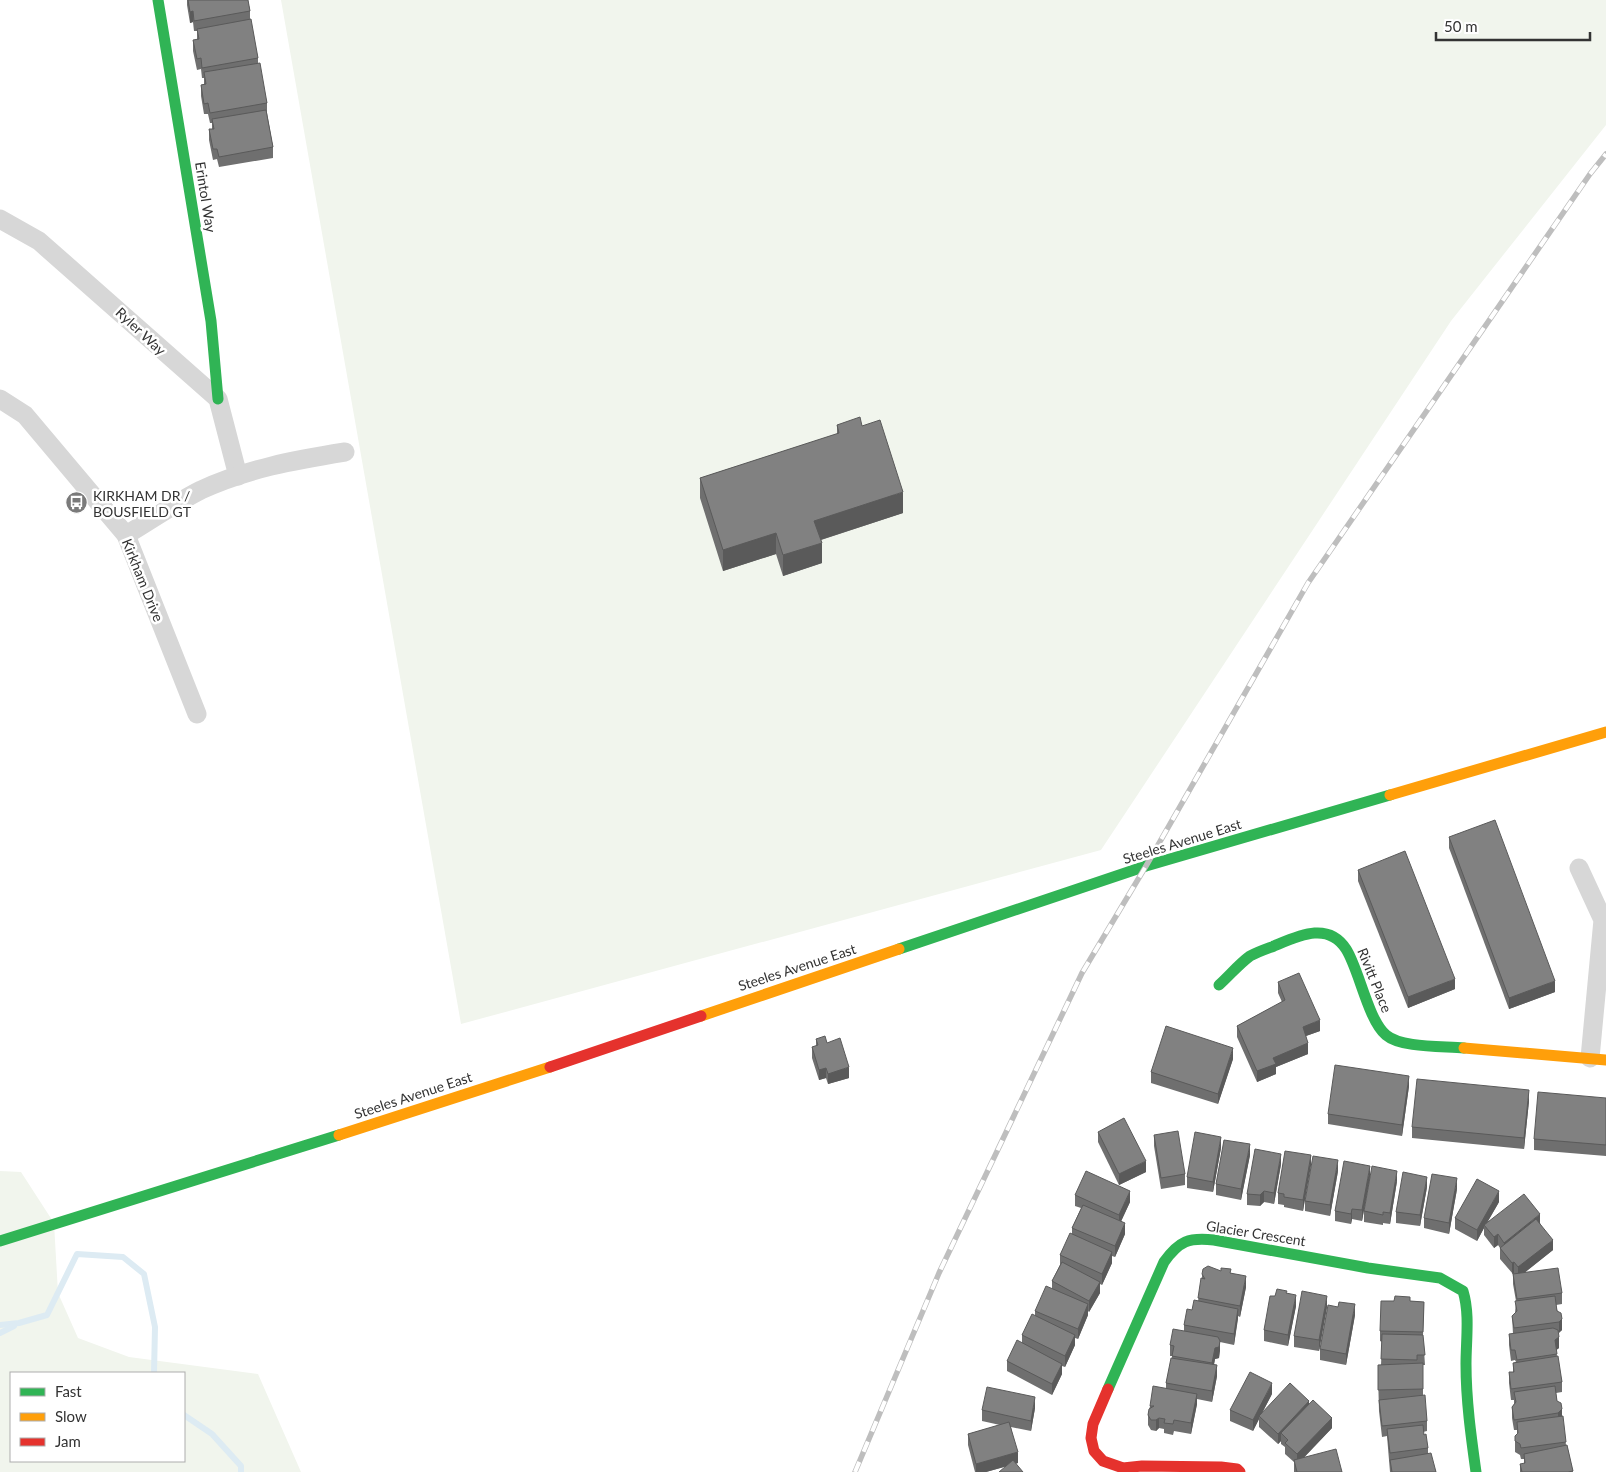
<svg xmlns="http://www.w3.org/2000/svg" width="1606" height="1472" viewBox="0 0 1606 1472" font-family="Lato,sans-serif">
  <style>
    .green { fill: #f1f5ed; fill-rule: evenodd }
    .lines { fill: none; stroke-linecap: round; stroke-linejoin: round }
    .stream { stroke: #ddebf3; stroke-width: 6 }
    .street { stroke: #d7d7d7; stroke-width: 19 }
    .fast { stroke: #30b455; stroke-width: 11 }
    .slow { stroke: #ff9f0a; stroke-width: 11 }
    .jam { stroke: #e5322d; stroke-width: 11 }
    .rail-casing { stroke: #bebebe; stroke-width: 5.5 }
    .rail { stroke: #fff; stroke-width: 4; stroke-dasharray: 11; stroke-linecap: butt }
    .wall { fill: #6f6f6f }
    .shaded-wall { fill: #5a5a5a }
    .building { fill: #818181; stroke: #5a5a5a }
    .labels { text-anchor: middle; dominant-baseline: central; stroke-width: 5; stroke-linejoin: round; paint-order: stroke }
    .street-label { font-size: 14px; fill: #333; stroke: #fff }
    .poi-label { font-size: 14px; fill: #333; stroke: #fff; text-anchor: start }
  </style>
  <rect width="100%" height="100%" fill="#fff"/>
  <g class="green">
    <polygon points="281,0 1606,0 1606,125 1451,321 1101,850 461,1024"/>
    <path d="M0,1171L21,1172L54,1223L58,1293L78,1338L129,1357L258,1374L301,1472H0ZM11,1373H184V1461H11Z"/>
  </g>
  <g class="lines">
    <g class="stream">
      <polyline points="0,1325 19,1323 47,1315 77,1254 123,1257 144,1274 155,1327 154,1373"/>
      <polyline points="0,1333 14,1326"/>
      <polyline points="184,1415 212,1434 241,1466 241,1472"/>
    </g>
    <g class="street">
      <polyline points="0,219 39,241 218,399 238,476"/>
      <polyline points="0,399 25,415 126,535 197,714"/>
      <path d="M126,535C150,521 175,503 201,490C246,469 295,460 345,452"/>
      <polyline points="1579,868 1603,920 1590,1058"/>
    </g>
    <g class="fast">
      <polyline points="158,0 211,321 218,399"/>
      <polyline points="899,949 1146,866 1390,795"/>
      <path d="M1219,985C1229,976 1239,964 1250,956C1257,952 1266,949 1274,946C1298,936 1328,921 1346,949C1359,969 1368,1020 1386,1035C1401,1048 1443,1046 1464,1048"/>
      <polyline points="0,1241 339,1135"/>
      <path d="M1108,1389L1164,1262C1179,1241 1189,1237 1214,1240L1368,1268L1440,1278L1463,1291C1470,1314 1466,1340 1466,1364C1466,1400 1471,1436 1476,1472"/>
    </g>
    <g class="slow">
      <polyline points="1390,795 1606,732"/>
      <polyline points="701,1016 899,949"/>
      <polyline points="1464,1048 1606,1060"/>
      <polyline points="339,1135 550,1067"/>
    </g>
    <g class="jam">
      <polyline points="550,1067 701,1016"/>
      <polyline points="1108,1389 1093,1424 1091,1438 1094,1451 1103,1461 1123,1468 1142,1466 1221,1467 1237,1469 1240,1472"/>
    </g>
    <defs>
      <polyline id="rail" points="855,1472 939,1273 1082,973 1146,866 1308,583 1590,174 1606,154"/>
    </defs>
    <use href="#rail" class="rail-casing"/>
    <use href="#rail" class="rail"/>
  </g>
  <g class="wall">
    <polygon points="187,0 248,0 250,11 250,19 258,58 258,63 267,103 267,113 273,147 273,158 219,167 217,159 213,160 209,140 209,129 212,129 212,123 210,123 208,114 204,114 201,96 201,85 204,84 204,78 202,78 201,69 197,70 193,51 193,40 197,40 197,31 194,31 193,22 190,23 187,5"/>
    <polygon points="837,425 862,426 903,513 821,540 822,563 783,576 776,554 723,571 700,498 700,478 837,434"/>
    <polygon points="1449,837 1555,992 1509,1009 1449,848"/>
    <polygon points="1358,870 1455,989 1408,1008 1358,881"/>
    <polygon points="1278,982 1320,1031 1306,1036 1308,1054 1276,1067 1276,1074 1257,1082 1237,1037 1237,1026 1282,1002 1278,993"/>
    <polygon points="816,1039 827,1043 849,1078 828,1084 826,1078 819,1080 812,1058 812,1047 816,1046"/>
    <polygon points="1233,1059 1218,1104 1151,1083 1151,1072"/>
    <polygon points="1409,1086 1402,1136 1328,1124 1328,1114"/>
    <polygon points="1606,1098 1606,1156 1534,1150 1534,1139"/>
    <polygon points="1529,1101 1524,1149 1412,1138 1412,1127"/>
    <polygon points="1098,1132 1146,1172 1119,1185 1098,1142"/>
    <polygon points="1154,1135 1185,1174 1185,1185 1161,1189 1154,1146"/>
    <polygon points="1221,1148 1213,1192 1187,1188 1187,1177"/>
    <polygon points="1250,1155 1241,1200 1216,1195 1216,1184"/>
    <polygon points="1311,1155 1303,1211 1284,1207 1284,1205 1278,1204 1278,1193"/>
    <polygon points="1281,1164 1274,1204 1264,1202 1260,1206 1247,1205 1247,1194"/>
    <polygon points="1338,1171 1330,1216 1305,1211 1305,1201"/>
    <polygon points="1370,1177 1362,1221 1352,1219 1351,1224 1335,1221 1335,1211"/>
    <polygon points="1397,1181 1390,1224 1383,1223 1383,1225 1364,1222 1364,1211"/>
    <polygon points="1427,1187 1420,1226 1396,1223 1396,1212"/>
    <polygon points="1457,1189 1449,1234 1424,1228 1424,1218"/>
    <polygon points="1075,1195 1130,1202 1121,1221 1125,1234 1115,1257 1112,1256 1112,1263 1102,1285 1100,1284 1100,1293 1089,1312 1088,1311 1088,1315 1078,1339 1075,1338 1075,1345 1065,1367 1062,1366 1062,1374 1052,1395 1007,1371 1007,1361 1022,1343 1022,1335 1035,1315 1035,1311 1052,1289 1052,1281 1060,1265 1060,1255 1072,1234 1072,1228 1081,1208 1075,1206"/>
    <polygon points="1499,1202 1487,1223 1540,1223 1553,1250 1525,1272 1562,1293 1562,1304 1556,1305 1562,1330 1558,1333 1559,1348 1556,1350 1557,1356 1562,1382 1562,1392 1556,1393 1557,1401 1562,1416 1566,1445 1567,1445 1573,1472 1520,1472 1520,1464 1524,1464 1524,1459 1521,1459 1520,1455 1515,1452 1515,1436 1517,1434 1517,1430 1514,1430 1512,1418 1512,1407 1514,1404 1514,1400 1511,1400 1509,1383 1509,1372 1513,1372 1513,1363 1516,1362 1515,1360 1511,1361 1509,1345 1509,1334 1513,1334 1512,1316 1515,1313 1516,1301 1513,1284 1513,1274 1500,1259 1500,1248 1498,1245 1494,1248 1484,1235 1484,1228 1477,1241 1455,1229 1455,1218"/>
    <polygon points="1221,1271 1231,1273 1246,1287 1240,1317 1238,1316 1234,1345 1220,1342 1219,1358 1215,1359 1214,1365 1217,1376 1212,1402 1197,1399 1197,1404 1191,1434 1174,1431 1173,1435 1164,1433 1164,1429 1159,1428 1156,1431 1151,1430 1148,1425 1148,1415 1150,1406 1166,1388 1166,1383 1172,1358 1172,1356 1170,1356 1170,1345 1184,1331 1184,1325 1192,1310 1198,1301 1202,1278 1202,1274"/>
    <polygon points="1287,1293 1296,1306 1288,1346 1264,1341 1264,1330 1275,1296"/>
    <polygon points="1410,1301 1424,1302 1423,1336 1425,1365 1423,1365 1423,1395 1427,1421 1427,1431 1423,1432 1428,1448 1428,1453 1436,1472 1390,1472 1387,1436 1382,1437 1379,1411 1378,1375 1381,1365 1382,1342 1380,1341 1380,1331"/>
    <polygon points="1327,1307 1319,1351 1294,1347 1294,1336"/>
    <polygon points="1338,1307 1355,1315 1346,1365 1320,1360 1320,1349"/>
    <polygon points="1272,1394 1262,1413 1309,1404 1332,1428 1304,1457 1342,1472 1294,1472 1294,1462 1285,1454 1285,1447 1281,1444 1281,1441 1278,1444 1259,1427 1259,1419 1253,1431 1230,1421 1230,1410"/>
    <polygon points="1035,1408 1031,1431 1011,1427 1018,1463 986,1472 975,1472 968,1445 968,1434 1000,1425 982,1421 982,1410"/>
  </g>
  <g class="shaded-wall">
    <polygon points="193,11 193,22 190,23 190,12"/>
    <polygon points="903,492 903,513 814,542 814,521"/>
    <polygon points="776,533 776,554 723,571 723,550"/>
    <polygon points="822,543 822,563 783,576 783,555"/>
    <polygon points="1455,979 1455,989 1408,1008 1408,997"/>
    <polygon points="1555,981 1555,992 1509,1009 1509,998"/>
    <polygon points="1320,1020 1320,1031 1303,1037 1303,1027"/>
    <polygon points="1308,1043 1308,1054 1276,1067 1276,1074 1257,1082 1257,1071 1273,1058"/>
    <polygon points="1233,1048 1233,1059 1218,1104 1218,1094"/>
    <polygon points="849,1067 849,1078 828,1084 828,1074"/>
    <polygon points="826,1068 826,1078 819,1080 819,1070"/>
    <polygon points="1409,1076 1409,1086 1402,1136 1402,1125"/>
    <polygon points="1529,1090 1529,1101 1524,1149 1524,1138"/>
    <polygon points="1221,1137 1221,1148 1213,1192 1213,1182"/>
    <polygon points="1250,1144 1250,1155 1241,1200 1241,1189"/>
    <polygon points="1281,1154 1281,1164 1274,1204 1274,1193"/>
    <polygon points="1311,1155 1311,1166 1303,1211 1303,1200"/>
    <polygon points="1338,1160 1338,1171 1330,1216 1330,1205"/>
    <polygon points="1146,1161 1146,1172 1119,1185 1119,1174"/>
    <polygon points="1370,1166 1370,1177 1362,1221 1362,1210"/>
    <polygon points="1397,1171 1397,1181 1390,1224 1390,1213"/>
    <polygon points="1427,1177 1427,1187 1420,1226 1420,1215"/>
    <polygon points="1457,1178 1457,1189 1449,1234 1449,1223"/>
    <polygon points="1130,1191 1130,1202 1119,1226 1119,1215"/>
    <polygon points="1264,1191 1264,1202 1260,1206 1260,1195"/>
    <polygon points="1499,1191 1499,1202 1485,1226 1484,1225 1484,1228 1477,1241 1477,1230"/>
    <polygon points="1352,1209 1352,1219 1351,1224 1351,1214"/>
    <polygon points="1540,1214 1540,1225 1504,1253 1504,1243"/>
    <polygon points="1125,1223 1125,1234 1115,1257 1115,1246"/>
    <polygon points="1498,1234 1498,1245 1494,1248 1494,1237"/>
    <polygon points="1553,1240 1553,1250 1518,1278 1518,1267"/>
    <polygon points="1112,1252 1112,1263 1102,1285 1102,1274"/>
    <polygon points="1514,1262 1514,1273 1512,1274 1512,1263"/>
    <polygon points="1246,1276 1246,1287 1240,1317 1240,1306"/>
    <polygon points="1100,1282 1100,1293 1089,1312 1089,1301"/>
    <polygon points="1296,1295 1296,1306 1288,1346 1288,1335"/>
    <polygon points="1327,1296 1327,1307 1319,1351 1319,1340"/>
    <polygon points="1088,1304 1088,1315 1078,1339 1078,1329"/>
    <polygon points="1355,1304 1355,1315 1346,1365 1346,1354"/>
    <polygon points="1238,1309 1238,1319 1234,1345 1234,1334"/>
    <polygon points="1562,1319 1562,1330 1559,1333 1559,1322"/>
    <polygon points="1075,1335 1075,1345 1065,1367 1065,1356"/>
    <polygon points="1559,1337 1559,1348 1555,1351 1555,1340"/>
    <polygon points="1220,1341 1220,1351 1219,1358 1215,1359 1212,1373 1212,1363 1215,1348"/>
    <polygon points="1062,1364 1062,1374 1052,1395 1052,1384"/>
    <polygon points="1217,1365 1217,1376 1212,1402 1212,1391"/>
    <polygon points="1272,1383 1272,1394 1260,1417 1259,1416 1259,1419 1253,1431 1253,1420"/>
    <polygon points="1197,1394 1197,1404 1191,1434 1191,1423"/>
    <polygon points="1035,1397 1035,1408 1031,1431 1031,1421"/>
    <polygon points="1309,1401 1309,1412 1281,1433 1281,1441 1278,1444 1278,1434"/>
    <polygon points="1562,1409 1562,1420 1558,1424 1558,1413"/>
    <polygon points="1159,1418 1159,1428 1156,1431 1156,1420"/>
    <polygon points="1332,1418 1332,1428 1297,1465 1297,1454"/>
    <polygon points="1018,1452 1018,1463 986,1472 976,1472 976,1464"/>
  </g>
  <g class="building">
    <polygon points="188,0 248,0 250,11 194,21 193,11 190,12"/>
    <polygon points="251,19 258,58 202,68 201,58 197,59 193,40 199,39 197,29"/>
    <polygon points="260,63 267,103 210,113 208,103 204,104 201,85 206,84 204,72"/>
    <polygon points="266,110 273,147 219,157 217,149 213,149 209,129 214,129 212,119"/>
    <polygon points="860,417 862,426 880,420 903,492 814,521 822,543 783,555 776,533 723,550 700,478 839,433 837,425"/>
    <polygon points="1495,820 1555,981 1509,998 1449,837"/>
    <polygon points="1405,851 1455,979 1408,997 1358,870"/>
    <polygon points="1299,973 1320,1020 1303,1027 1308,1043 1273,1058 1276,1064 1257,1071 1237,1026 1285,1000 1278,982"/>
    <polygon points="1166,1026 1233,1048 1218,1094 1151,1072"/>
    <polygon points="825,1036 827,1043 840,1038 849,1067 828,1074 826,1068 819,1070 812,1047 818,1045 816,1039"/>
    <polygon points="1335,1065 1409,1076 1402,1125 1328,1114"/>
    <polygon points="1417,1079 1529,1090 1524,1138 1412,1127"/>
    <polygon points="1538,1092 1606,1098 1606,1145 1534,1139"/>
    <polygon points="1124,1118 1146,1161 1119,1174 1098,1132"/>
    <polygon points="1178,1131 1185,1174 1161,1178 1154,1135"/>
    <polygon points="1195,1132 1221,1137 1213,1182 1187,1177"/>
    <polygon points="1224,1140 1250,1144 1241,1189 1216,1184"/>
    <polygon points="1255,1149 1281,1154 1274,1193 1264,1191 1260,1195 1247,1194"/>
    <polygon points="1285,1151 1311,1155 1303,1200 1284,1197 1284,1194 1278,1193"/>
    <polygon points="1313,1156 1338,1160 1330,1205 1305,1201"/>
    <polygon points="1344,1161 1370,1166 1362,1210 1352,1209 1351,1214 1335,1211"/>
    <polygon points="1372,1166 1397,1171 1390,1213 1383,1212 1383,1215 1364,1211"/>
    <polygon points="1086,1171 1130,1191 1119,1215 1075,1195"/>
    <polygon points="1403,1172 1427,1177 1420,1215 1396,1212"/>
    <polygon points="1432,1174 1457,1178 1449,1223 1424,1218"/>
    <polygon points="1477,1179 1499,1191 1477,1230 1455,1218"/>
    <polygon points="1524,1194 1540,1214 1504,1243 1498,1234 1494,1237 1484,1225"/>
    <polygon points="1083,1205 1125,1223 1115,1246 1072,1228"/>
    <polygon points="1536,1219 1553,1240 1518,1267 1514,1262 1512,1263 1500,1248"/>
    <polygon points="1070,1233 1112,1252 1102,1274 1060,1255"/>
    <polygon points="1062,1262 1100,1282 1089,1301 1052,1281"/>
    <polygon points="1208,1266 1221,1271 1221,1268 1231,1269 1230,1273 1246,1276 1240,1306 1198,1298 1201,1278 1205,1279 1202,1274 1203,1269"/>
    <polygon points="1558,1268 1562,1293 1517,1299 1513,1274"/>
    <polygon points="1046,1286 1088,1304 1078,1329 1035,1311"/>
    <polygon points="1277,1289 1287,1291 1286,1293 1296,1295 1288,1335 1264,1330 1270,1296 1275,1296"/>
    <polygon points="1302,1291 1327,1296 1319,1340 1294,1336"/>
    <polygon points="1395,1296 1410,1297 1410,1301 1424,1302 1423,1332 1380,1331 1381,1301 1394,1301"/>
    <polygon points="1555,1296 1557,1311 1561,1313 1562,1319 1559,1322 1514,1328 1512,1316 1517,1311 1515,1301"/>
    <polygon points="1194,1300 1238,1309 1234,1334 1184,1325 1187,1309 1192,1310"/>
    <polygon points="1339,1302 1355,1304 1346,1354 1320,1349 1328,1305 1338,1307"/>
    <polygon points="1032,1314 1075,1335 1065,1356 1022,1335"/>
    <polygon points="1553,1328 1558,1330 1559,1337 1555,1340 1557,1354 1517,1360 1515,1350 1511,1350 1509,1334"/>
    <polygon points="1173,1329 1218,1337 1220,1341 1219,1347 1215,1348 1212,1363 1172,1356 1174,1346 1170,1345"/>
    <polygon points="1382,1334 1423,1335 1425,1355 1417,1355 1417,1360 1381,1359"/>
    <polygon points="1017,1340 1062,1364 1052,1384 1007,1361"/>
    <polygon points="1558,1356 1562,1382 1511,1389 1509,1372 1514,1372 1513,1363"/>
    <polygon points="1171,1358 1217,1365 1212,1391 1166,1383"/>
    <polygon points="1423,1363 1423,1389 1378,1390 1378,1365"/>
    <polygon points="1250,1372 1272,1383 1253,1420 1230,1410"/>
    <polygon points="1290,1383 1309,1401 1278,1434 1259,1416"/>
    <polygon points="1153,1386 1197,1394 1191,1423 1174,1420 1173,1424 1164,1423 1165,1419 1159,1418 1156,1420 1151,1420 1148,1415 1149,1409 1154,1406 1150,1406"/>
    <polygon points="1555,1386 1557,1401 1561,1403 1562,1409 1558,1413 1514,1420 1512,1407 1516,1402 1514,1392"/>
    <polygon points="987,1387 1035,1397 1031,1421 982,1410"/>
    <polygon points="1425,1395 1427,1421 1382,1426 1379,1400"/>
    <polygon points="1313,1400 1332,1418 1297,1454 1285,1443 1288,1440 1281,1433"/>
    <polygon points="1563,1416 1566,1442 1521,1448 1520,1444 1515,1441 1515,1436 1518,1433 1517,1422"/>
    <polygon points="1009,1422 1018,1452 976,1464 968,1434"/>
    <polygon points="1423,1425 1424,1435 1426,1434 1428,1448 1390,1453 1387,1429"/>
    <polygon points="1567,1445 1573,1471 1568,1472 1522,1472 1520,1464 1525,1463 1524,1454"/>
    <polygon points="1336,1449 1342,1472 1297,1472 1294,1460"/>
    <polygon points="1431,1453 1436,1472 1392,1472 1390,1460"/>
    <polygon points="1013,1460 1023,1472 999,1472"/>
  </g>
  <defs>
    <symbol id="bus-disc" viewBox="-11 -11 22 22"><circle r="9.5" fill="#7a7a7a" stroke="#fff"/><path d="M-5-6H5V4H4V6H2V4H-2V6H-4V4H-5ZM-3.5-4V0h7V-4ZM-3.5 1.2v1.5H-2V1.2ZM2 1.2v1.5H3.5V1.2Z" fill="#fff"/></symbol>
  </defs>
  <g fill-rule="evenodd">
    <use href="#bus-disc" x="64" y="490" width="25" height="25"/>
  </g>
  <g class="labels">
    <g class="street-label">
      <text transform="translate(206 197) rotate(81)">Erintol Way</text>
      <text transform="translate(141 331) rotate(43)">Ryler Way</text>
      <text transform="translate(143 580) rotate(68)">Kirkham Drive</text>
      <text transform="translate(1182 841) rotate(-17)">Steeles Avenue East</text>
      <text transform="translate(797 967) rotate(-18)">Steeles Avenue East</text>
      <text transform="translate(1375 980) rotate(68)">Rivitt Place</text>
      <text transform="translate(413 1095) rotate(-18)">Steeles Avenue East</text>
      <text transform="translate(1256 1233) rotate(9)">Glacier Crescent</text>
    </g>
    <g class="poi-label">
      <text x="93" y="495">KIRKHAM DR /<tspan x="93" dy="16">BOUSFIELD GT</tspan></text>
    </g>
  </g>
  <rect x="10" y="1372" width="175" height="90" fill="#ffffff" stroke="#adadad"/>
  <rect x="20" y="1388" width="25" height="8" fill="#30b455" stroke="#adadad"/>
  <text x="55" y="1397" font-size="15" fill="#333333">Fast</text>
  <rect x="20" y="1413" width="25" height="8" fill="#ff9f0a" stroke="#adadad"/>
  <text x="55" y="1422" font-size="15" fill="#333333">Slow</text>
  <rect x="20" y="1438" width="25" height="8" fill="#e5322d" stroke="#adadad"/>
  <text x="55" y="1447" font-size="15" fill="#333333">Jam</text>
  <path d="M1436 32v8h154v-8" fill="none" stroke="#333333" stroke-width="2.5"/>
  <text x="1444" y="32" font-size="15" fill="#333333" stroke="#ffffff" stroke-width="4" paint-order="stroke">50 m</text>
</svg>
